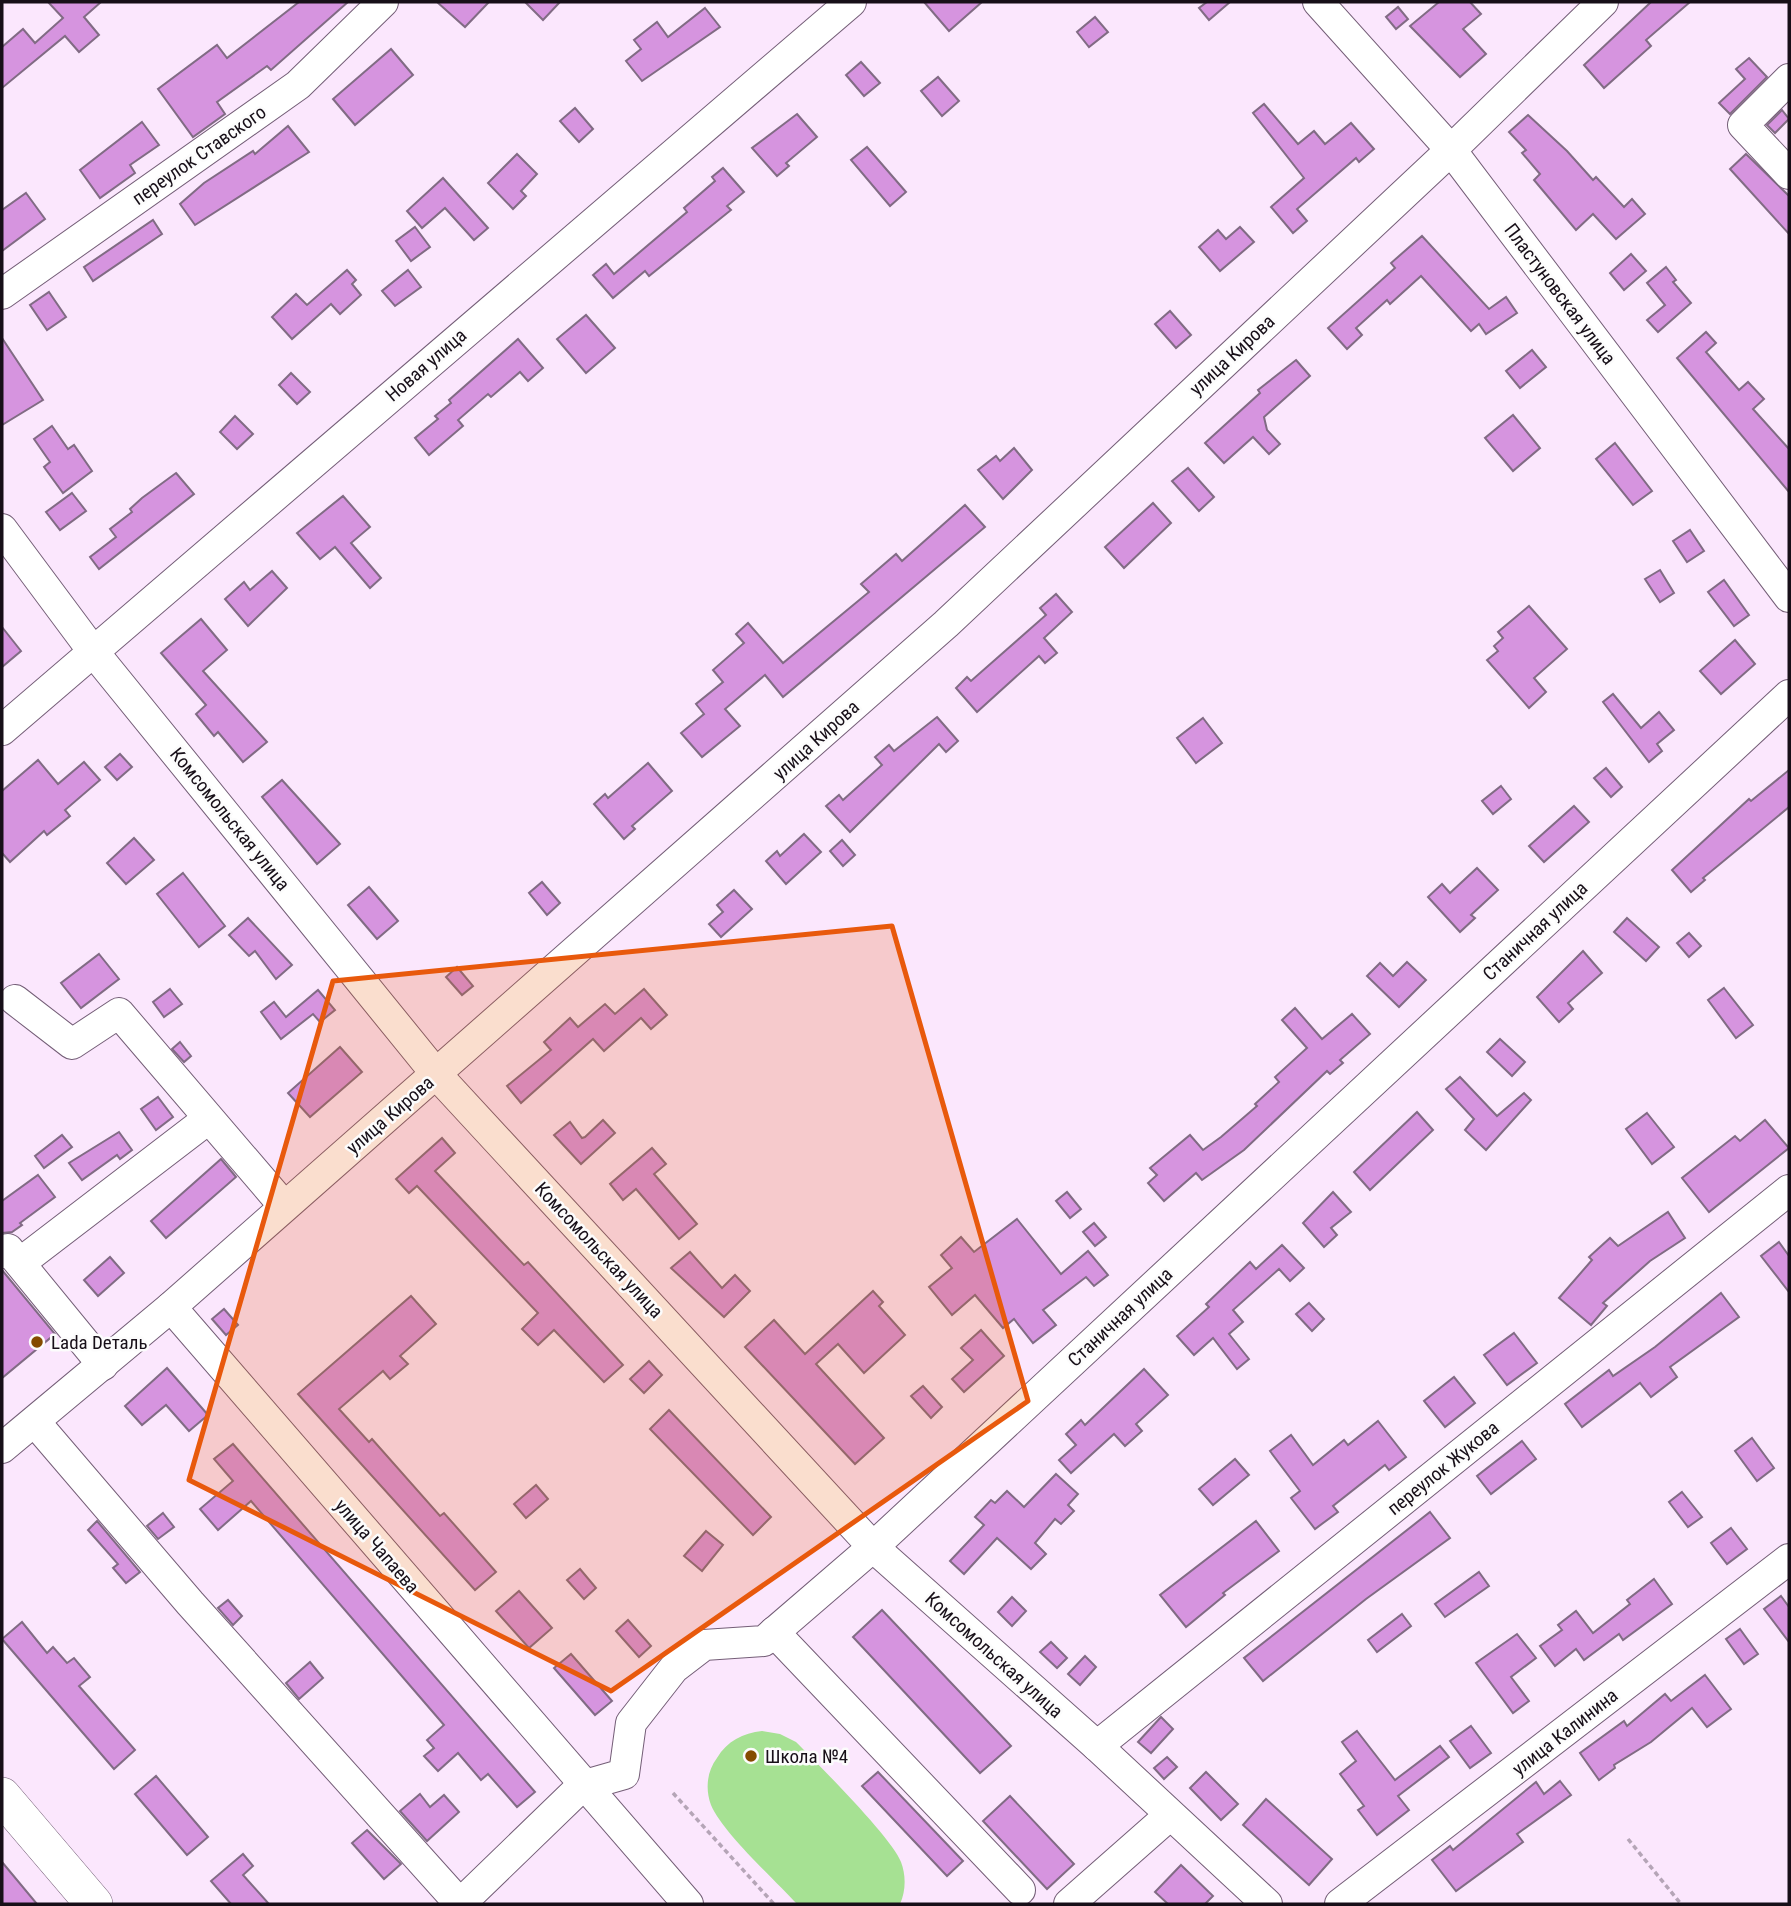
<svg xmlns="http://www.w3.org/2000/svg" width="1791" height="1906" viewBox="0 0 1791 1906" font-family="'Roboto Condensed',sans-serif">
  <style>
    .green { fill: #a6e193 }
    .building { fill: #d694df; stroke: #816b84; stroke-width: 2 }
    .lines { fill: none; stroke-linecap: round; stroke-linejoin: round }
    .minor-casing { stroke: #745e77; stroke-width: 32 }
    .major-casing { stroke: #745e77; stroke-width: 38 }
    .path { stroke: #b5a5b7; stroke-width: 3.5; stroke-dasharray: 5 3.5; stroke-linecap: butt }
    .minor { stroke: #fff; stroke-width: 30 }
    .major { stroke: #fff; stroke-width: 37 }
    .marked { fill: #e8590c; fill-opacity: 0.2; stroke: #e8590c; stroke-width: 5; stroke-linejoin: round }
    .poi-dot { fill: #854b00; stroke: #fcfcfc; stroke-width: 2.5 }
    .labels { text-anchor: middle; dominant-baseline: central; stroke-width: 5; stroke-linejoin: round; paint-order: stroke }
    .street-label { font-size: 19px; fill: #170f18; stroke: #fcfcfc }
    .poi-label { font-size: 19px; fill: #170f18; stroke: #fcfcfc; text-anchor: start }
  </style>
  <rect width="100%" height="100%" fill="#fbe7fd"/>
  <path class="green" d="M762,1731L780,1734L796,1742C817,1763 893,1839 901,1862C906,1875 906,1891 900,1904H797C775,1880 723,1833 711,1805C705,1789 707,1771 717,1758C727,1741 743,1733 762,1731Z"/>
  <g class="building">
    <polygon points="48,2 101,2 84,17 99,35 79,52 65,36 2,88 2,47 23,29 35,43 63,18"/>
    <polygon points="299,2 348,2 271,70 267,66 217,102 225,114 193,137 158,89 217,45 227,58"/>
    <polygon points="437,2 489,2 465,27"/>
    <polygon points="525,2 560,2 543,20"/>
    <polygon points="924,2 982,2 949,31"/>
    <polygon points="1207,2 1230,2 1209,20 1199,8"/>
    <polygon points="1439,2 1470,2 1481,14 1463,29 1486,54 1460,77 1410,26"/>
    <polygon points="1651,2 1690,2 1646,40 1651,46 1604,88 1584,65"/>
    <polygon points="1398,7 1408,19 1396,29 1386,17"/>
    <polygon points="705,8 720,27 642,81 626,61 641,49 634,40 657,22 668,37"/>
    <polygon points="1095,17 1108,32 1089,47 1077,32"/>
    <polygon points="391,49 413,75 355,125 333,99"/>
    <polygon points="1749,58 1767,77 1730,114 1719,103 1745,79 1736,69"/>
    <polygon points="861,62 880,83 864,96 846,75"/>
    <polygon points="938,77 959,101 942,116 921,91"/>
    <polygon points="1264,104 1298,144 1314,131 1325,144 1351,123 1374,149 1359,162 1356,158 1297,209 1307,221 1293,233 1271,207 1304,178 1253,113"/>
    <polygon points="575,108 593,129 579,142 560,121"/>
    <polygon points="1782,110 1789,119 1775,133 1767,125"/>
    <polygon points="797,114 817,137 786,163 789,166 777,176 752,148"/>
    <polygon points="1528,115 1567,151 1593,180 1596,177 1624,207 1632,199 1645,214 1616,239 1593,214 1576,230 1534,180 1540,174 1522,153 1526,150 1509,132"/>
    <polygon points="142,122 159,145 130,165 135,173 100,198 80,170"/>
    <polygon points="288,126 309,152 195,225 180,204 204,183 253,151 255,154"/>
    <polygon points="867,147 906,192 890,206 851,160"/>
    <polygon points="517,154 537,174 521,191 526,196 513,209 488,183"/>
    <polygon points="1746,154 1789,196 1789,234 1730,169"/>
    <polygon points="723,168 744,192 727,206 731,210 649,276 645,271 613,298 593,275 606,264 614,274 687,212 684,208 715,181 712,177"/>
    <polygon points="443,178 488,228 474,240 445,208 422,228 407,211"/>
    <polygon points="26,193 45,219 2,251 2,210"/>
    <polygon points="153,220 162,234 93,281 84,267"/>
    <polygon points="415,227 430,247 411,261 396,241"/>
    <polygon points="1240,227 1254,242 1220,271 1199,247 1218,230 1226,239"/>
    <polygon points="1422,236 1489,309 1506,297 1517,313 1486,334 1479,324 1471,331 1421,276 1390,304 1387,300 1356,328 1362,335 1347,349 1328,328 1395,268 1391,263"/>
    <polygon points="1631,254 1646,271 1624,290 1610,273"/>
    <polygon points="1666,267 1676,280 1673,282 1691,303 1658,332 1647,320 1665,305 1647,283"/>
    <polygon points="347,270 356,280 352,284 361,295 340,314 331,304 292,339 272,317 296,294 307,305"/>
    <polygon points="408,270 421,287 395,306 382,291"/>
    <polygon points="49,292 66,317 47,330 30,305"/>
    <polygon points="1170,311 1191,335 1176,348 1155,324"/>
    <polygon points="586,315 615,348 586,373 557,339"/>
    <polygon points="1706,332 1716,343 1706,352 1739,390 1748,382 1764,399 1753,409 1789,449 1789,492 1677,358"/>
    <polygon points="2,338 43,400 2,425"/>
    <polygon points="518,339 543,368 528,381 520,372 491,397 488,394 458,420 463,426 429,455 415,438 438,419 435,416 451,403 449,400"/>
    <polygon points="1532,350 1546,367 1520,388 1506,371"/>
    <polygon points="1296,360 1310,376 1264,417 1267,430 1280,444 1269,454 1253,437 1224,463 1205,443 1260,393 1258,390"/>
    <polygon points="291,373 310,392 297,404 279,385"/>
    <polygon points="1513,415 1540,448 1513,471 1485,438"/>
    <polygon points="235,416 253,434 237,449 220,432"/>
    <polygon points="52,426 68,449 74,445 92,471 63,493 44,467 50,462 34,439"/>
    <polygon points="1615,443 1652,491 1633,505 1596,459"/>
    <polygon points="1014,448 1032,470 1003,499 978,470 996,456 1000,461"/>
    <polygon points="1188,468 1214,497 1199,511 1172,481"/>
    <polygon points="176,473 194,494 99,569 90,557 116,537 110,529 132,512 130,509 142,498"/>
    <polygon points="72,493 86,511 60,530 46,512"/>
    <polygon points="343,496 370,527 351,543 381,578 370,588 335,547 320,559 297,533"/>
    <polygon points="1153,503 1171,523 1124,568 1105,547"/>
    <polygon points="965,505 985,527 783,697 765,675 725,709 740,726 702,757 681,733 704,714 696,704 723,682 713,670 744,643 736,634 748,623 783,663 869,592 861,584 896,554 902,561"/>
    <polygon points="1690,530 1704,551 1687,562 1673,541"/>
    <polygon points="1660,570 1674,593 1660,602 1645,579"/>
    <polygon points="272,571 287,588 248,626 225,599 244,582 250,590"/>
    <polygon points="1724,580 1749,615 1734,626 1708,592"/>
    <polygon points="1056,594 1072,612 1044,638 1057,653 1045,663 1039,656 977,712 956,688 967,677 971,681 1046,615 1040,608"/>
    <polygon points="1529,606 1567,649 1534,678 1546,692 1529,708 1487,660 1498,651 1494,646 1503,638 1498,632"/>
    <polygon points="201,619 227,650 203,671 267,742 243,762 218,732 214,736 196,714 206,705 161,653"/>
    <polygon points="2,627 21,651 2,667"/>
    <polygon points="1735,640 1755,664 1721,694 1700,671"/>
    <polygon points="1613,694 1641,728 1659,712 1674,730 1657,744 1662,751 1649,762 1603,702"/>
    <polygon points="937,717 958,741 946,752 939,744 850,832 826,806 839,795 843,800 882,765 875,757 889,745 894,751"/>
    <polygon points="1203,718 1222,743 1196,763 1177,738"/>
    <polygon points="120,754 132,767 117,780 105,767"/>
    <polygon points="38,760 58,784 84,762 100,780 65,810 70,816 47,835 44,831 10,862 2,853 2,791"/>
    <polygon points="648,763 672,791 632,826 635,829 624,839 594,804 605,794 608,798"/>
    <polygon points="1606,768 1622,787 1611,797 1594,778"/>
    <polygon points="1789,770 1789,807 1703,878 1705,880 1691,892 1672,870 1749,799 1751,801"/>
    <polygon points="282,780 340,844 317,864 262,797"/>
    <polygon points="1501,786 1511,799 1493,814 1482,801"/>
    <polygon points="1574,806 1589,822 1544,862 1529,846"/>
    <polygon points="804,834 821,852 786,884 766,861 777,851 780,856"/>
    <polygon points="134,838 154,860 126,884 107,863"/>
    <polygon points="842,840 855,855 843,866 830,851"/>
    <polygon points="1477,868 1498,890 1471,915 1475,918 1460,932 1428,897 1442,884 1450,893"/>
    <polygon points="183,873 225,926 199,947 157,894"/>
    <polygon points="542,882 560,903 547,915 529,893"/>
    <polygon points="369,887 398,921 377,939 348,905"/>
    <polygon points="734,890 752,909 721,937 709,924 723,912 717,905"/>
    <polygon points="248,918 292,965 276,979 255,951 249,956 229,935"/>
    <polygon points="1627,918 1659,947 1646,961 1614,932"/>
    <polygon points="1689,933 1701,946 1689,957 1677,943"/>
    <polygon points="1583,951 1602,973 1568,1003 1573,1009 1559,1022 1537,997"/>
    <polygon points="99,954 119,979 81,1008 61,983"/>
    <polygon points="1407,962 1426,980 1399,1007 1367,976 1380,963 1393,976"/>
    <polygon points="457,967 473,986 462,995 446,977"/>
    <polygon points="1724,988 1753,1025 1736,1038 1708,1000"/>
    <polygon points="170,989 182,1004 164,1017 153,1002"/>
    <polygon points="644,989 667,1015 651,1029 641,1018 604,1051 593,1039 521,1103 507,1086 551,1050 544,1042 570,1018 578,1027 605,1004 615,1014"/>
    <polygon points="318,990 335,1010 320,1022 313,1014 281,1039 261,1012 274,1002 286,1017"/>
    <polygon points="1295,1008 1322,1039 1352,1014 1370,1034 1340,1060 1343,1063 1330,1074 1327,1071 1244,1150 1202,1180 1196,1173 1164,1201 1148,1183 1157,1175 1150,1168 1190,1135 1203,1150 1221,1137 1257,1106 1255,1104 1279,1082 1275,1077 1307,1048 1282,1020"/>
    <polygon points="1500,1039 1525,1062 1512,1076 1487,1052"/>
    <polygon points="180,1042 191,1056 184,1062 172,1049"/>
    <polygon points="340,1047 362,1072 310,1117 288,1093"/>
    <polygon points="1460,1077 1497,1116 1524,1093 1531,1100 1486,1150 1465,1130 1474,1119 1446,1089"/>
    <polygon points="158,1097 173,1117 156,1130 141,1109"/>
    <polygon points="1417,1112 1433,1130 1370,1190 1354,1172"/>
    <polygon points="1647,1113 1674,1147 1652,1164 1626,1129"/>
    <polygon points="603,1120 615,1133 581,1164 554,1135 570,1122 582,1138 585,1137"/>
    <polygon points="1765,1120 1789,1148 1709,1212 1682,1178 1735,1136 1740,1141"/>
    <polygon points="119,1132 132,1150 120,1159 117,1155 82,1180 69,1163"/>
    <polygon points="62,1135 72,1147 44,1168 35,1156"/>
    <polygon points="442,1138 455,1153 435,1171 524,1265 528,1262 623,1365 604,1382 554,1330 538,1345 522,1329 538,1313 417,1186 409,1193 396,1179"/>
    <polygon points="652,1148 666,1164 654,1174 697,1224 679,1239 636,1189 623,1200 610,1184"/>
    <polygon points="221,1159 236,1177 166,1238 151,1221"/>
    <polygon points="38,1175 55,1197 20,1223 22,1225 12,1232 2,1233 2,1201"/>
    <polygon points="1067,1192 1081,1209 1070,1218 1056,1201"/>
    <polygon points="1333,1192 1351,1212 1331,1228 1337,1235 1324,1247 1303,1223"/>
    <polygon points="1668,1212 1685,1238 1650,1261 1603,1303 1607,1306 1591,1325 1559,1298 1592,1260 1589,1257 1610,1238 1618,1246"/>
    <polygon points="1017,1219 1061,1274 1088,1251 1108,1275 1094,1286 1086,1277 1043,1310 1056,1325 1033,1343 1014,1319 1003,1328 975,1295 952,1315 929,1287 952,1268 941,1255 961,1237 974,1252"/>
    <polygon points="1094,1223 1106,1237 1095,1246 1083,1232"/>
    <polygon points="1779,1242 1789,1256 1789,1292 1761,1256"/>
    <polygon points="1282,1245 1304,1268 1290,1281 1279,1269 1233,1310 1243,1322 1229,1334 1249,1359 1237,1369 1213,1338 1194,1355 1177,1336 1209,1307 1206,1304 1250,1262 1256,1269"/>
    <polygon points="690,1252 722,1288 735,1275 750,1291 724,1317 671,1268"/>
    <polygon points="110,1257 124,1273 98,1296 84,1280"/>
    <polygon points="2,1270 55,1334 2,1378"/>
    <polygon points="873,1291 883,1302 879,1306 905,1335 864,1373 838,1344 816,1364 884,1438 855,1464 745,1347 774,1320 805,1354"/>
    <polygon points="1721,1293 1739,1317 1670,1367 1677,1377 1651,1397 1640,1383 1582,1427 1565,1404 1609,1370 1613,1376 1655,1347"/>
    <polygon points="411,1296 436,1324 400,1356 408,1364 390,1379 383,1371 339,1409 369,1442 372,1439 440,1516 444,1513 496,1572 475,1590 298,1394"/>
    <polygon points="1309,1303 1324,1319 1312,1331 1296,1314"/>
    <polygon points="224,1309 238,1325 226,1335 212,1319"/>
    <polygon points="981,1330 1004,1356 964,1392 952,1379 973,1360 961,1348"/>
    <polygon points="1514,1333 1537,1363 1507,1385 1484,1355"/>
    <polygon points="649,1361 662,1375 644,1393 630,1379"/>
    <polygon points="167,1368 208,1415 189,1431 166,1405 142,1425 125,1406"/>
    <polygon points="1144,1369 1168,1395 1136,1424 1142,1431 1125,1446 1114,1434 1071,1473 1059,1460 1076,1445 1066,1434 1081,1420 1085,1425"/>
    <polygon points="1454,1377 1475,1403 1445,1427 1424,1401"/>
    <polygon points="923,1386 942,1407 931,1418 911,1396"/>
    <polygon points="669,1410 771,1517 753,1535 650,1429"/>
    <polygon points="1378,1421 1406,1457 1389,1470 1385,1465 1333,1506 1338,1512 1315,1529 1291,1498 1300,1491 1270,1451 1291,1435 1313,1465 1344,1440 1348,1445"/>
    <polygon points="1752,1438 1774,1468 1757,1481 1735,1451"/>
    <polygon points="1522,1441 1536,1459 1491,1494 1477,1476"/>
    <polygon points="233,1444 535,1792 517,1807 488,1774 481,1780 458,1753 438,1771 424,1756 434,1748 427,1740 444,1725 251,1501 218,1530 200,1509 233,1481 214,1459"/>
    <polygon points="1235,1459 1249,1475 1213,1505 1199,1489"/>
    <polygon points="1056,1474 1078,1494 1068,1505 1074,1511 1061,1524 1055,1519 1035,1543 1046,1554 1031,1569 997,1538 964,1574 950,1561 984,1525 975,1517 991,1500 995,1503 1007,1491 1024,1507"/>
    <polygon points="536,1485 548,1499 526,1518 514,1504"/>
    <polygon points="1682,1492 1702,1517 1688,1527 1669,1502"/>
    <polygon points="1430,1512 1450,1538 1366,1599 1263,1681 1244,1658"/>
    <polygon points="163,1513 174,1527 158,1539 147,1526"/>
    <polygon points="97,1521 140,1572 126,1583 113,1568 118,1564 88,1530"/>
    <polygon points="1256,1521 1279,1551 1223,1593 1225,1595 1186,1627 1160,1595"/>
    <polygon points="1731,1528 1747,1549 1727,1564 1711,1543"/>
    <polygon points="706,1531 723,1545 702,1571 684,1556"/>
    <polygon points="580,1569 596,1588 584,1599 567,1580"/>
    <polygon points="1479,1572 1489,1586 1445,1617 1435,1604"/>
    <polygon points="1654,1579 1672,1604 1623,1640 1619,1634 1584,1660 1576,1649 1555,1666 1540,1646 1562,1630 1558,1625 1576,1611 1593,1633 1630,1604 1627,1600"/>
    <polygon points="519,1591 552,1628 529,1648 496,1611"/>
    <polygon points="1781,1596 1789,1607 1789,1642 1764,1609"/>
    <polygon points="1012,1597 1026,1611 1012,1626 998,1612"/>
    <polygon points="228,1600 242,1616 233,1625 218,1608"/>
    <polygon points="882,1610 1011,1746 980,1773 853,1637"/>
    <polygon points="1402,1614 1411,1626 1377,1652 1368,1640"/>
    <polygon points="628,1620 651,1646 639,1657 616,1631"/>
    <polygon points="22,1622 47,1653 53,1647 67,1663 74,1658 90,1677 79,1686 135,1750 114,1769 2,1639"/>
    <polygon points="1740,1629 1758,1654 1744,1664 1726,1639"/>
    <polygon points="1517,1634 1536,1658 1511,1677 1529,1701 1513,1713 1476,1663"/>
    <polygon points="1051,1642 1067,1658 1057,1668 1040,1652"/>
    <polygon points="571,1654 612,1701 595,1715 554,1668"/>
    <polygon points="1085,1656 1096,1667 1080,1685 1068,1674"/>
    <polygon points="310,1662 323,1678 299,1699 286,1683"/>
    <polygon points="1705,1675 1731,1709 1707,1727 1692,1708 1651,1742 1614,1765 1615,1768 1599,1780 1580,1753 1624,1721 1627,1726 1665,1694 1671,1701"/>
    <polygon points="1161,1717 1173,1729 1151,1753 1138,1742"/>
    <polygon points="1471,1726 1491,1753 1470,1768 1450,1741"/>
    <polygon points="1357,1731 1395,1780 1440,1746 1449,1757 1398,1796 1409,1810 1377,1835 1358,1810 1364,1806 1340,1774 1356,1761 1342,1742"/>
    <polygon points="1167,1757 1177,1767 1164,1779 1154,1768"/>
    <polygon points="878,1772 963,1861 947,1876 862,1786"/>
    <polygon points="1206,1772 1238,1804 1221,1820 1190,1788"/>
    <polygon points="156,1776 208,1837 187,1855 135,1794"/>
    <polygon points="1560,1781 1571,1795 1517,1834 1523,1842 1456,1891 1432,1860 1450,1846 1453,1850 1536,1782 1544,1794"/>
    <polygon points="420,1794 430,1807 444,1795 459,1812 427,1841 400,1811"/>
    <polygon points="1010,1796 1074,1864 1047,1889 983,1821"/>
    <polygon points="1266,1799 1332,1859 1309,1885 1243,1825"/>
    <polygon points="367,1830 401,1864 384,1879 352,1843"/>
    <polygon points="243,1854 253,1866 243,1875 269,1904 231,1904 211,1881"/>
    <polygon points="2,1862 37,1904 2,1904"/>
    <polygon points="1181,1865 1213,1896 1205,1904 1168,1904 1155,1892"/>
  </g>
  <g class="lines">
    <defs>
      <g id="minor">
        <polyline points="1318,2 1451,150 1789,597"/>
        <polyline points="1789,79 1743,125 1789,174"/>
        <polyline points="2,294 298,85 383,2"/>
        <polyline points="2,529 92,650 437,1075 873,1547 1097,1746 1267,1904"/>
        <polyline points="2,730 851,2"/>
        <polyline points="15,1000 72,1044 119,1013 284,1206"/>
        <polyline points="2,1253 8,1249 103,1365"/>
        <polyline points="20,1263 208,1119"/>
        <polyline points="171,1307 688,1904"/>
        <polyline points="35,1422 190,1603 460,1904"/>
        <polyline points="2,1448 171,1307 946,624 1451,150 1603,2"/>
        <polyline points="774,1632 1020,1890"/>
        <polyline points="1097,1746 1789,1190"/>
        <polyline points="460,1904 582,1786 624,1774 631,1723 674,1668 704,1645 764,1641 873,1547 1789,695"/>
        <polyline points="1069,1904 1170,1815"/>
        <polyline points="1340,1904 1789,1559"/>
      </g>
      <polyline id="major" points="2,1796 94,1904"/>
    </defs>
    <use href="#minor" class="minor-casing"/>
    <use href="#major" class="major-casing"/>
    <g class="path">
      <polyline points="673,1793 774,1904"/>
      <polyline points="1628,1839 1681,1904"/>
    </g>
    <use href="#minor" class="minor"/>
    <use href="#major" class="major"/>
  </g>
  <path class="marked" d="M892,926L1028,1401L611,1691L189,1480L333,981Z"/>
  <g class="poi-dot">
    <circle cx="37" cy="1342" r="7"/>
    <circle cx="751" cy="1756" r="7"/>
  </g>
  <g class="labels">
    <g class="street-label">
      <text transform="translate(199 155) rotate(-35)">переулок Ставского</text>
      <text transform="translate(1560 294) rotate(53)">Пластуновская улица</text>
      <text transform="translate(1232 355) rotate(-43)">улица Кирова</text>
      <text transform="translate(426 365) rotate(-41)">Новая улица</text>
      <text transform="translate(816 740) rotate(-42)">улица Кирова</text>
      <text transform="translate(230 819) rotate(51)">Комсомольская улица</text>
      <text transform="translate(1535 931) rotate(-43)">Станичная улица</text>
      <text transform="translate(390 1115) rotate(-41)">улица Кирова</text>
      <text transform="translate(599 1250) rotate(47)">Комсомольская улица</text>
      <text transform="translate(1120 1317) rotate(-43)">Станичная улица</text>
      <text transform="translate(1443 1468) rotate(-39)">переулок Жукова</text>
      <text transform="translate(377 1546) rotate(49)">улица Чапаева</text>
      <text transform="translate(994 1655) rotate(42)">Комсомольская улица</text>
      <text transform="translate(1565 1732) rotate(-38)">улица Калинина</text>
    </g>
    <g class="poi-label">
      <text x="51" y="1342">Lada Dеталь</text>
      <text x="765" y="1756">Школа №4</text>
    </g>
  </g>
  <rect width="1791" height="1906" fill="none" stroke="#170f18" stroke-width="7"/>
</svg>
